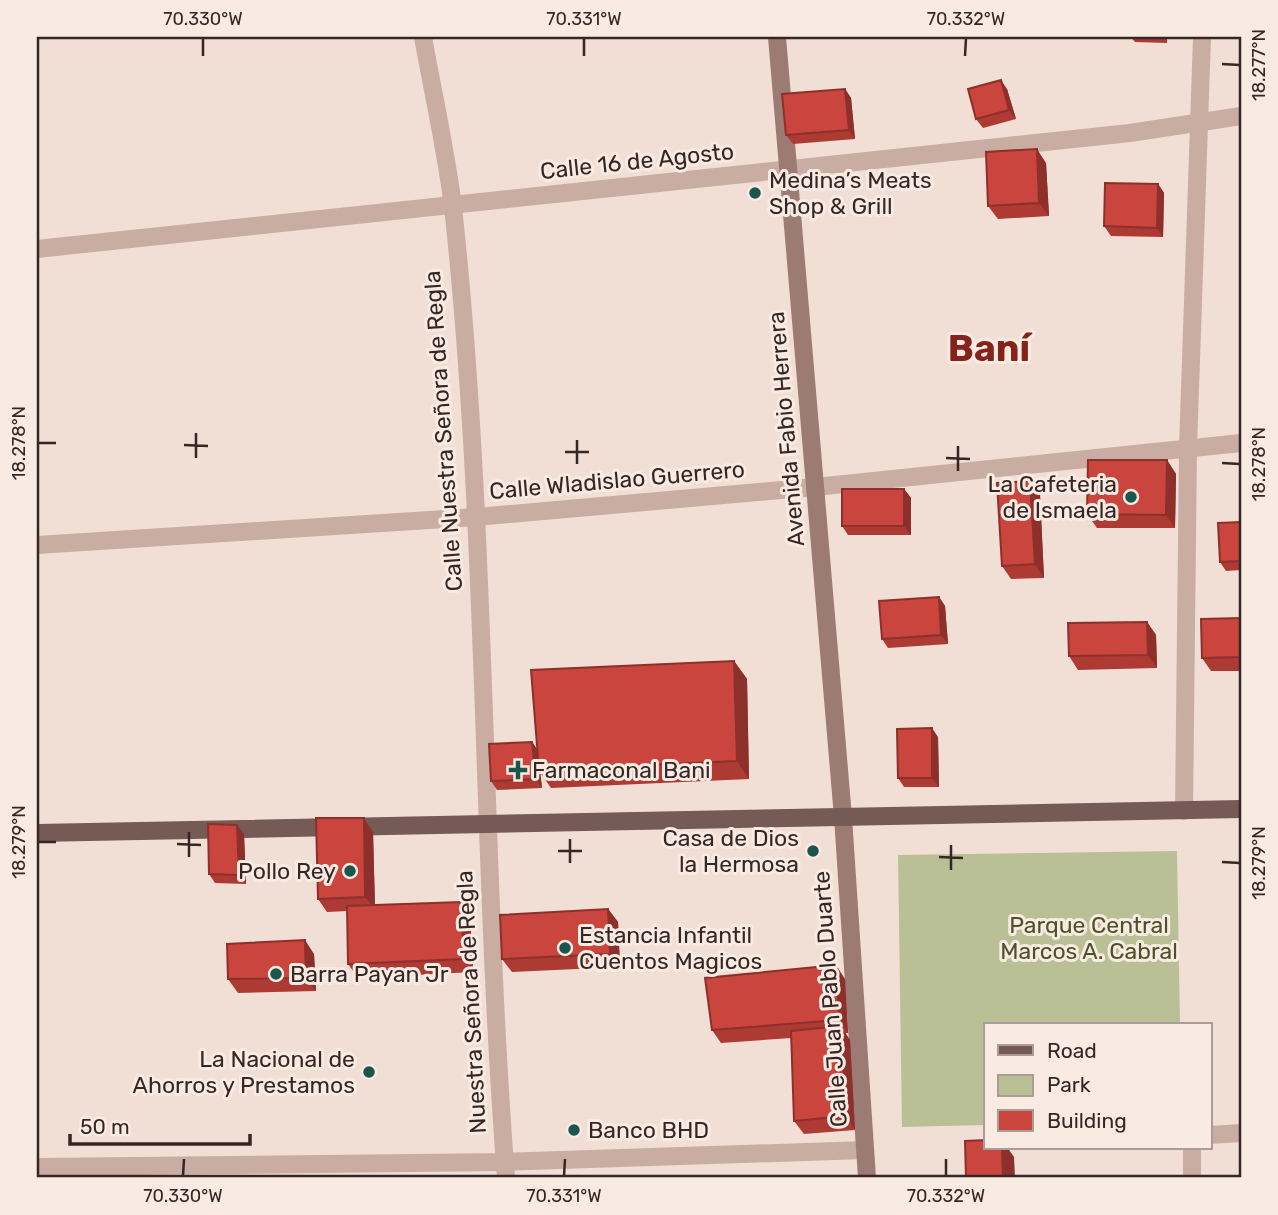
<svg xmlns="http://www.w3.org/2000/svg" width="1278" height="1215" viewBox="0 0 1278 1215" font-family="Rubik,sans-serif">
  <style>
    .green { fill: #bac096 }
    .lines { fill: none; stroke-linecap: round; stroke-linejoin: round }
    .street { stroke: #c9ada2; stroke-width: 18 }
    .secondary { stroke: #9c7b74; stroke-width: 18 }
    .primary { stroke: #765a55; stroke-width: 18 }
    .wall { fill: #ad3b34 }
    .shaded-wall { fill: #8d302b }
    .building { fill: #c9453d; stroke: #8d302b; stroke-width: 2 }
    .ticks { fill: none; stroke: #342725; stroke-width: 2.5 }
    .poi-dot { fill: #1a554e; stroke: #f9eae2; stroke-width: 2.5 }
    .labels { text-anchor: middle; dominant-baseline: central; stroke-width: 6; stroke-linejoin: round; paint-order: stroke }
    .street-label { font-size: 23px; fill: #342725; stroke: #f9eae2 }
    .poi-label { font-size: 23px; fill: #342725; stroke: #f9eae2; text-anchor: start }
    .park-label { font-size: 23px; fill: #4b5228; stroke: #f9eae2 }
    .town-label { font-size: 37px; font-weight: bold; fill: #84221c; stroke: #f9eae2 }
    .neatline { fill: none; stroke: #342725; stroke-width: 2.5 }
    .ticks-label { font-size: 18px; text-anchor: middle; fill: #342725 }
  </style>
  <rect width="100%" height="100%" fill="#f1dfd6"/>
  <polygon class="green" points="1177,851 1180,1024 986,1024 986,1125 902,1127 898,855"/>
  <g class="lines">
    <g class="street">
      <path d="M423,37C433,93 446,150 453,207C488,529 481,855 506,1178"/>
      <polyline points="37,249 1130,133 1241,116"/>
      <polyline points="37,545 476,517 815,487 1241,443"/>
      <polyline points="1184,811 1188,448 1202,37"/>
      <polyline points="1210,1135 1241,1133"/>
      <polyline points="37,1167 504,1162 865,1150"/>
      <polyline points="1192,1178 1192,1147"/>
    </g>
    <polyline class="secondary" points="777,37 843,817 867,1178"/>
    <polyline class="primary" points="37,833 1241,809"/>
  </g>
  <g class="wall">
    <polygon points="1131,37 1167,37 1167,43 1135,42"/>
    <polygon points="845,89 851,98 855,139 793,144 786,135"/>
    <polygon points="1007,89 1016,119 983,128 976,119"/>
    <polygon points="1046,163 1049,216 998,219 988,206"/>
    <polygon points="1158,184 1164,193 1163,237 1111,236 1104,226"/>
    <polygon points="1167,460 1176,474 1175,528 1097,528 1087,514"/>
    <polygon points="904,489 911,498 911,535 848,535 842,526"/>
    <polygon points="1040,495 1044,578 1011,579 1002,566"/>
    <polygon points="1241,522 1241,570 1226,571 1220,562"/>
    <polygon points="939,597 945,606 948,644 888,648 882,639"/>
    <polygon points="1241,618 1241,671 1211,671 1202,658"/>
    <polygon points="1147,622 1156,635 1157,668 1078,670 1069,656"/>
    <polygon points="734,661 747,679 749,779 551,788 540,772 542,788 497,790 491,781 532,742 538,750"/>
    <polygon points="938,737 939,787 904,787 898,778"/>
    <polygon points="373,832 375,905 461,902 470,916 473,972 358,978 348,964 347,911 327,912 318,899"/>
    <polygon points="244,834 246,884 215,883 209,874"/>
    <polygon points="608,909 618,922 620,967 512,972 502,959"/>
    <polygon points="314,954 316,991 238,993 228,979"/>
    <polygon points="845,979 848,1033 845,1033 850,1040 855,1130 804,1134 794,1121 791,1038 721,1043 712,1030"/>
  </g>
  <g class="shaded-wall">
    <polygon points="1001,80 1007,89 1016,119 1009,110"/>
    <polygon points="845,89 851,98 855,139 849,130"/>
    <polygon points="1037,149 1046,163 1049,216 1039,203"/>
    <polygon points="1158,184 1164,193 1163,237 1157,228"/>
    <polygon points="1167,460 1176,474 1175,528 1166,515"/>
    <polygon points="1030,481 1040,495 1044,578 1035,564"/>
    <polygon points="904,489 911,498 911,535 904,526"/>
    <polygon points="939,597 945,606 948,644 941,635"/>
    <polygon points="1147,622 1156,635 1157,668 1148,655"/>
    <polygon points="734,661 747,679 749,779 737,761"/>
    <polygon points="932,728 938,737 939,787 932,778"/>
    <polygon points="532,742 538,751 542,788 536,779"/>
    <polygon points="364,818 373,832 375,910 365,897"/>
    <polygon points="237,825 244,834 246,884 239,875"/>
    <polygon points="461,902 470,916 473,972 464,959"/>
    <polygon points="608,909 618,922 620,967 610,954"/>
    <polygon points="305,940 314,954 316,991 306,978"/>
    <polygon points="836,965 845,979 848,1033 839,1020"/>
    <polygon points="841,1026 850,1040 855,1130 846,1116"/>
    <polygon points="1002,1147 1007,1147 1014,1157 1015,1178 1003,1178"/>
  </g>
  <g class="building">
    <polygon points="1001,80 1009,110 976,119 968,89"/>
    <polygon points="845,89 849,130 786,135 782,94"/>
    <polygon points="1037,149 1039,203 988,206 986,152"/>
    <polygon points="1105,183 1158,184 1157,228 1104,226"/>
    <polygon points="1088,460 1167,460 1166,515 1087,514"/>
    <polygon points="1030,481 1035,564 1002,566 997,483"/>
    <rect x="842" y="489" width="62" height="37"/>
    <polygon points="1241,522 1241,561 1220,562 1218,523"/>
    <polygon points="939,597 941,635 882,639 879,601"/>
    <polygon points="1241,618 1241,657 1202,658 1201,619"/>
    <polygon points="1147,622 1148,655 1069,656 1068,623"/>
    <polygon points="734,661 737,761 539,770 531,670"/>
    <polygon points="932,728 932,778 898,778 897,729"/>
    <polygon points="532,742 536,779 491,781 489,744"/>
    <polygon points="316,818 364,818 365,897 318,899"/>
    <polygon points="208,824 237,825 239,875 209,874"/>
    <polygon points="461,902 464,959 348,964 347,906"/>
    <polygon points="608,909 610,954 502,959 500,915"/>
    <polygon points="305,940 306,978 228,979 227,944"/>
    <polygon points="836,965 839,1020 712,1030 705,978"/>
    <polygon points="1241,994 1241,1031 1240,1031"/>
    <polygon points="841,1026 846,1116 794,1121 791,1031"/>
    <polygon points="986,1140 986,1147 1002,1147 1003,1178 966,1178 965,1141"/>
    <polygon points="98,1176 98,1178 56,1178 56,1177"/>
  </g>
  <path class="ticks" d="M203,56V38M584,56V38M965,56L966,38M1222,64L1240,65M38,443H56M184,445L208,446M565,452H589M196,458V433M946,458L970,459M1222,463L1240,464M577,464V440M958,471V446M38,842H56M177,844L201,845M558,851H582M189,857V832M939,857L963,858M1222,862L1240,863M570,863V839M951,870V845M183,1176L184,1159M564,1176L565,1159M946,1176V1159"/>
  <g class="poi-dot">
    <circle cx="755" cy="193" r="7"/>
    <circle cx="1131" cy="497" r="7"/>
    <path d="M514.5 759.5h7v7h7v7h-7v7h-7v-7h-7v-7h7z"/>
    <circle cx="813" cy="851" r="7"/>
    <circle cx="350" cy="871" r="7"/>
    <circle cx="565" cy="948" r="7"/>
    <circle cx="276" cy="974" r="7"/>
    <circle cx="369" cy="1072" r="7"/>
    <circle cx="574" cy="1130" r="7"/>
  </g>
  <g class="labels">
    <g class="street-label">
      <text transform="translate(637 161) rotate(-6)">Calle 16 de Agosto</text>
      <text transform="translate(786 429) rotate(-95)">Avenida Fabio Herrera</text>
      <text transform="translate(443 431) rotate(-94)">Calle Nuestra Señora de Regla</text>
      <text transform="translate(617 480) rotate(-5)">Calle Wladislao Guerrero</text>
      <text transform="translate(830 999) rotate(-94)">Calle Juan Pablo Duarte</text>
      <text transform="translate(471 1002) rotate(-93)">Nuestra Señora de Regla</text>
    </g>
    <g class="poi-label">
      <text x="769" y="180">Medina’s Meats<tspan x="769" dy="26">Shop &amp; Grill</tspan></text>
      <text x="1117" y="484" text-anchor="end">La Cafeteria<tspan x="1117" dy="26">de Ismaela</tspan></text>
      <text x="532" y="770">Farmaconal Bani</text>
      <text x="799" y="838" text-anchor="end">Casa de Dios<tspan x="799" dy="26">la Hermosa</tspan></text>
      <text x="336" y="871" text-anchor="end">Pollo Rey</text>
      <text x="579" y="935">Estancia Infantil<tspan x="579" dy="26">Cuentos Magicos</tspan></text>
      <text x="290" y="974">Barra Payan Jr</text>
      <text x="355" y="1059" text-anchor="end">La Nacional de<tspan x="355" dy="26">Ahorros y Prestamos</tspan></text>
      <text x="588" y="1130">Banco BHD</text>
    </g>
    <g class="park-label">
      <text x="1089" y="925">Parque Central<tspan x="1089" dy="26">Marcos A. Cabral</tspan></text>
    </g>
    <g class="town-label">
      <text x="989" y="348">Baní</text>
    </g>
  </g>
  <rect width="1278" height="1215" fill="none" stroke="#f9eae2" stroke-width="77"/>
  <rect x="984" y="1023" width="228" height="126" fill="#f9eae2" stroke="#aa9c96" stroke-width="2"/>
  <rect x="998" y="1045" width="35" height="10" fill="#765a55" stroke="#aa9c96" stroke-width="2"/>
  <text x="1047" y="1058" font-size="21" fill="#342725">Road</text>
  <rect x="998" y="1075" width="35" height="21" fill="#bac096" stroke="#aa9c96" stroke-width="2"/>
  <text x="1047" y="1092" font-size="21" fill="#342725">Park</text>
  <rect x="998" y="1110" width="35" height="21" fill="#c9453d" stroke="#aa9c96" stroke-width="2"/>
  <text x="1047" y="1128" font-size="21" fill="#342725">Building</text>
  <path d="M70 1134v10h180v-10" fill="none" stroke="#342725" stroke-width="3.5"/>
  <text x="80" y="1134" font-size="21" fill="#342725" stroke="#f9eae2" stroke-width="5" paint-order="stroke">50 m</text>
  <rect x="38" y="38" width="1202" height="1138" class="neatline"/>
  <g class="ticks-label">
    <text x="203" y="25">70.330°W</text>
    <text x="584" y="25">70.331°W</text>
    <text x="966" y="25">70.332°W</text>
    <text transform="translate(1259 65) rotate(-90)" y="6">18.277°N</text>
    <text transform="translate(19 443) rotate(-90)" y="6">18.278°N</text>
    <text transform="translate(1259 464) rotate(-90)" y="6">18.278°N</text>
    <text transform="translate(19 842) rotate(-90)" y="6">18.279°N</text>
    <text transform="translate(1259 863) rotate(-90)" y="6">18.279°N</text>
    <text x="183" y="1202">70.330°W</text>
    <text x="564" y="1202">70.331°W</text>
    <text x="946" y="1202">70.332°W</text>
  </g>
</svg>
